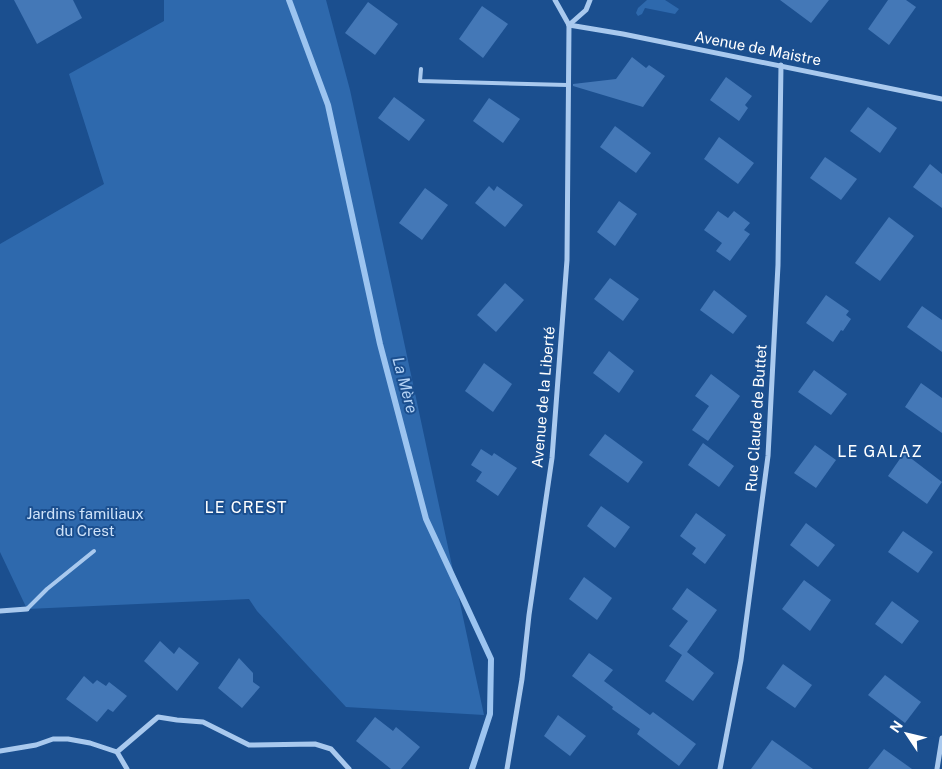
<svg xmlns="http://www.w3.org/2000/svg" width="942" height="769" viewBox="0 0 942 769" font-family="'Public Sans',sans-serif">
  <style>
    .green { fill: #2e69ad }
    .lines { fill: none; stroke-linecap: round; stroke-linejoin: round }
    .stream { stroke: #9cc4f0; stroke-width: 6 }
    .building { fill: #4478b7 }
    .service { stroke: #a9c9ee; stroke-width: 4 }
    .minor { stroke: #a9c9ee; stroke-width: 5 }
    .labels { text-anchor: middle; dominant-baseline: central; stroke-width: 4; stroke-linejoin: round; paint-order: stroke }
    .street-label { font-size: 15px; fill: #fff; stroke: #1b4f8f }
    .park-label { font-size: 15px; fill: #cfe3fa; stroke: #1b4f8f }
    .water-label { font-size: 16px; font-style: italic; fill: #b5d3f5; stroke: #1b4f8f }
    .neighbourhood-label { font-size: 16px; letter-spacing: 1px; fill: #fff; stroke: #1b4f8f }
  </style>
  <rect width="100%" height="100%" fill="#1b4f8f"/>
  <g class="green">
    <polygon points="164,0 326,0 350,90 484,715 346,707 257,611 249,599 27,609 0,552 0,244 104,184 69,74 164,21"/>
    <polygon points="647,0 665,0 679,9 675,14 645,8 642,14 638,16 636,13 638,8"/>
  </g>
  <g class="lines">
    <polyline class="stream" points="289,0 328,105 380,344 426,519 491,659 490,714 472,769"/>
  </g>
  <g class="building">
    <polygon points="14,0 73,0 82,18 37,44"/>
    <polygon points="780,0 829,0 811,23"/>
    <polygon points="888,0 906,0 916,7 889,45 868,29"/>
    <polygon points="368,2 398,24 375,55 345,33"/>
    <polygon points="482,6 508,24 483,58 459,39"/>
    <polygon points="632,57 646,68 649,65 665,76 643,107 573,86 573,84 616,79"/>
    <polygon points="726,77 752,96 745,105 748,108 739,121 710,100"/>
    <polygon points="394,97 425,120 409,141 378,118"/>
    <polygon points="489,98 520,119 503,143 473,121"/>
    <polygon points="868,107 897,128 880,153 850,131"/>
    <polygon points="615,126 651,153 636,173 600,147"/>
    <polygon points="719,137 754,163 738,184 704,159"/>
    <polygon points="825,157 857,179 841,200 810,178"/>
    <polygon points="930,164 942,174 942,208 913,187"/>
    <polygon points="489,186 494,191 497,186 523,205 505,227 475,203"/>
    <polygon points="425,188 448,205 422,240 399,223"/>
    <polygon points="619,201 637,214 615,246 597,232"/>
    <polygon points="718,211 728,218 734,211 750,223 744,230 750,234 730,261 716,251 722,243 704,230"/>
    <polygon points="889,217 914,236 880,281 855,263"/>
    <polygon points="610,278 639,299 623,321 594,299"/>
    <polygon points="505,283 524,300 496,332 477,315"/>
    <polygon points="714,290 747,316 733,334 700,310"/>
    <polygon points="826,295 849,311 846,315 851,319 843,331 841,330 833,342 806,323"/>
    <polygon points="922,306 942,320 942,352 907,327"/>
    <polygon points="609,351 634,371 619,393 593,373"/>
    <polygon points="484,363 512,384 493,412 465,391"/>
    <polygon points="814,370 847,394 831,415 798,392"/>
    <polygon points="711,374 740,396 708,441 692,430 709,406 695,396"/>
    <polygon points="921,383 942,398 942,433 905,407"/>
    <polygon points="605,434 643,462 628,483 589,455"/>
    <polygon points="703,443 734,466 719,487 688,465"/>
    <polygon points="815,445 836,460 816,488 794,473"/>
    <polygon points="481,449 492,456 494,453 517,468 498,496 476,481 482,472 471,465"/>
    <polygon points="904,453 942,482 927,504 888,476"/>
    <polygon points="601,506 630,527 615,548 587,526"/>
    <polygon points="696,513 726,535 705,564 692,554 696,548 680,536"/>
    <polygon points="806,523 835,545 818,567 790,545"/>
    <polygon points="903,531 933,552 918,573 888,552"/>
    <polygon points="584,577 612,598 597,620 569,599"/>
    <polygon points="804,580 831,600 810,631 782,609"/>
    <polygon points="687,588 717,610 687,652 714,673 693,701 665,681 682,655 669,646 688,621 672,609"/>
    <polygon points="892,601 919,621 902,644 875,624"/>
    <polygon points="160,641 174,654 179,647 199,663 177,691 144,661"/>
    <polygon points="589,653 613,670 604,681 650,715 653,712 696,744 679,766 637,734 640,729 612,709 613,707 572,676"/>
    <polygon points="239,658 253,673 253,682 260,687 242,708 218,688"/>
    <polygon points="783,664 812,685 795,708 766,688"/>
    <polygon points="885,675 921,702 905,723 868,695"/>
    <polygon points="84,676 93,684 97,680 106,686 109,682 127,696 113,712 108,709 97,722 66,699"/>
    <polygon points="558,715 586,736 570,756 544,736"/>
    <polygon points="375,717 393,731 396,727 420,747 401,769 391,769 356,741"/>
    <polygon points="772,740 813,769 751,769"/>
    <polygon points="884,749 912,769 868,769"/>
  </g>
  <g class="lines">
    <g class="service">
      <polyline points="421,69 420,81 567,85"/>
      <polyline points="27,609 47,589 94,551"/>
    </g>
    <g class="minor">
      <polyline points="569,25 623,34 942,99"/>
      <polyline points="569,25 586,10 590,0"/>
      <polyline points="0,611 27,609"/>
      <polyline points="0,751 36,745 53,739 68,739 90,743 117,752 158,717 177,720 203,722 249,745 315,744 331,749 349,769"/>
      <polyline points="117,752 127,769"/>
      <polyline points="507,769 522,679 529,615 552,458 567,260 569,25 555,0"/>
      <polyline points="720,769 741,660 768,456 778,265 781,65"/>
      <polyline points="937,769 942,738"/>
    </g>
  </g>
  <g class="labels">
    <g class="street-label">
      <text transform="translate(758 48) rotate(11)">Avenue de Maistre</text>
      <text transform="translate(543 397) rotate(-85)">Avenue de la Liberté</text>
      <text transform="translate(756 418) rotate(-86)">Rue Claude de Buttet</text>
    </g>
    <g class="park-label">
      <text x="85" y="513">Jardins familiaux<tspan x="85" dy="17">du Crest</tspan></text>
    </g>
    <g class="water-label">
      <text transform="translate(405 385) rotate(75)">La Mère</text>
    </g>
    <g class="neighbourhood-label">
      <text x="880" y="451">LE GALAZ</text>
      <text x="246" y="507">LE CREST</text>
    </g>
  </g>
  <g transform="translate(907 734) rotate(305)" stroke="#1b4f8f" stroke-width="4" paint-order="stroke">
  <path d="M0-4L9 19L0 12L-9 19Z" fill="#ffffff"/>
  <text y="-8" font-size="14" font-weight="bold" text-anchor="middle" fill="#ffffff">N</text>
  </g>
</svg>
